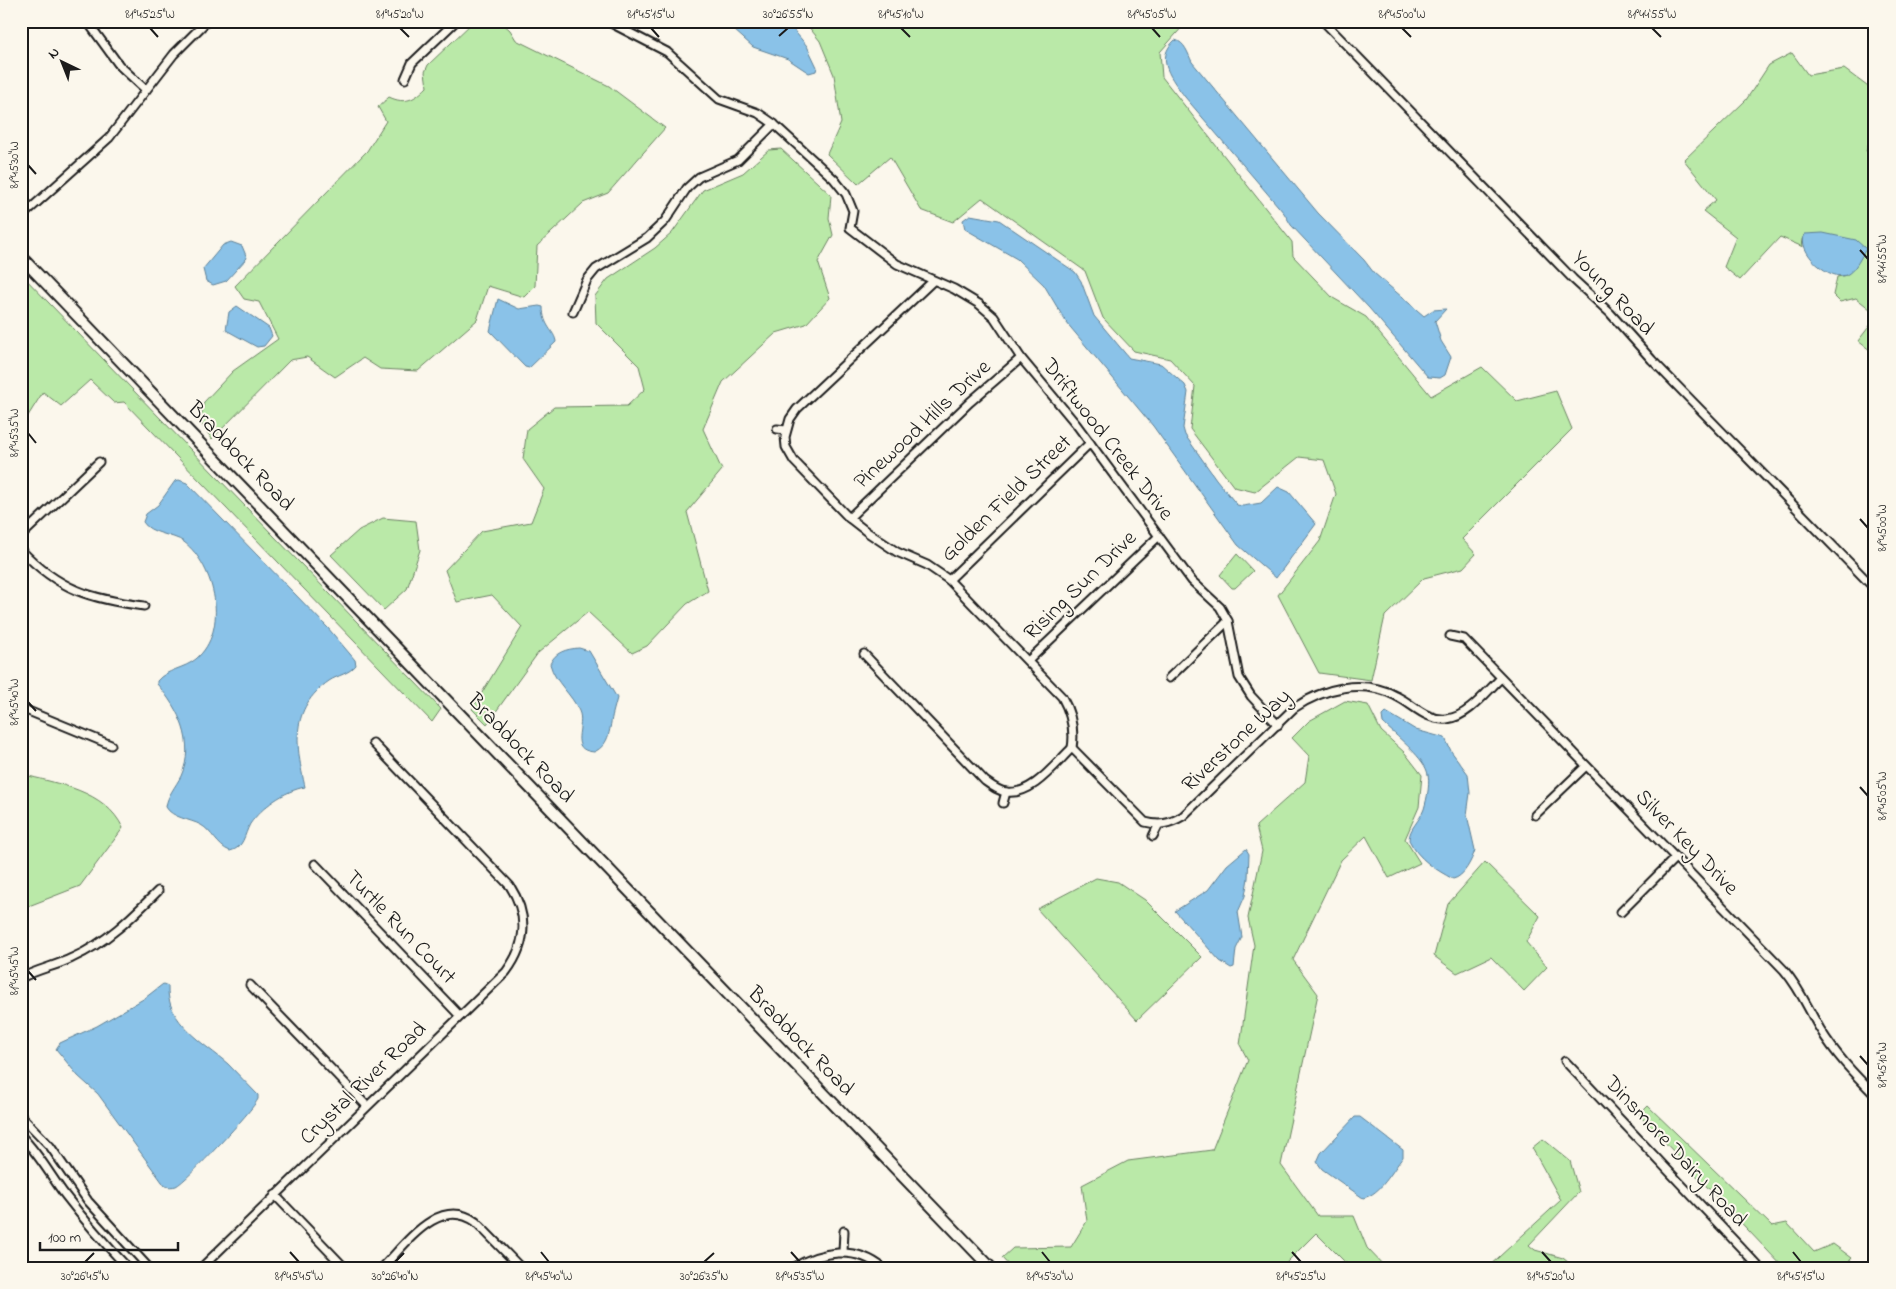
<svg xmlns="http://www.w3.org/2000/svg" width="1896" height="1289" viewBox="0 0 1896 1289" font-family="'Indie Flower',sans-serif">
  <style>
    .green { fill: #bae9a8; stroke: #6b8262 }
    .water { fill: #8ac2e8; stroke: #5e8096 }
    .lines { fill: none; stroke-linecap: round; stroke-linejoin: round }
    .street-casing { stroke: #1c1c1c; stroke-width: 11 }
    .secondary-casing { stroke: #1c1c1c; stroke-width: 14 }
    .street { stroke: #fbf7ec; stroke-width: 7 }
    .secondary { stroke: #fbf7ec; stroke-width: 10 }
    .ticks { fill: none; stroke: #1c1c1c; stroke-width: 2 }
    .labels { text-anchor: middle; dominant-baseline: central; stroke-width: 4; stroke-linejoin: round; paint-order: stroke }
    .street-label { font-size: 22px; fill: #1c1c1c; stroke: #fbf7ec }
    .neatline { fill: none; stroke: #1c1c1c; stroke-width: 2 }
    .ticks-label { font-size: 12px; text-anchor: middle; fill: #1c1c1c }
  </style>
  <rect width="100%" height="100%" fill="#fbf7ec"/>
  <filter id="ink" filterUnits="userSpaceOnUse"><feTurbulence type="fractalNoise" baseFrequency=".02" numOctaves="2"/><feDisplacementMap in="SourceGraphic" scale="10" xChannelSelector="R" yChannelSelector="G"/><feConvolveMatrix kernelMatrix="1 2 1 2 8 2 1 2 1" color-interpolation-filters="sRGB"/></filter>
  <g filter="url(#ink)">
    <g class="green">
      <path d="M474,21H500L510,30L516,40L609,86L665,128L608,193L583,203L537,246L535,286L524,297L488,286L477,320L418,371L380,369L363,358L335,377L307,357L290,360L212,439L200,422L204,402L233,371L278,339L259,302L244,299L235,286L367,151L386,121L378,107L389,97C406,105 415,99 427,87L425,72L428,65Z"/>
      <polygon points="804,21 1213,21 1184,25 1160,52 1162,77 1292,242 1293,256 1333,298 1366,317 1431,396 1482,367 1517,401 1556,391 1572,429 1462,539 1476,554 1463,568 1424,578 1385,616 1371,680 1319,673 1278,595 1320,541 1336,494 1324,460 1299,457 1255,492 1234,487 1190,429 1195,386 1170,359 1134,351 1103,318 1085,271 982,198 953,222 921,210 890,157 858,184 827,154 841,123 834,75 820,41"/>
      <polygon points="1792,53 1808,75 1844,69 1875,92 1875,124 1866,151 1875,158 1875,313 1856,298 1840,302 1833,295 1837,277 1847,275 1802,239 1803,247 1780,237 1740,280 1724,267 1736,237 1703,211 1716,200 1684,160 1746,100 1769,65"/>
      <polygon points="781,149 831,195 829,218 833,235 818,262 830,298 806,324 776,333 723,382 703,429 722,470 687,512 708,591 687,604 647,646 632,653 588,612 538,653 487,724 472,709 522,627 492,595 457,602 445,570 482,531 531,522 544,489 523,459 527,429 554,407 627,406 645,389 639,366 596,323 595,296 608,279 655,248 672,233 703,190 743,173 769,150"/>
      <polygon points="21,274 441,709 432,722 124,402 114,403 90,380 61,406 43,392 21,427"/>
      <polygon points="1875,319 1875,354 1858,341"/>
      <polygon points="383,518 416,521 420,550 407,589 384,610 331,555 359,530"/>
      <polygon points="1237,554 1253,571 1235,588 1232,588 1220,575"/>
      <polygon points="1345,701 1368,705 1381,731 1405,753 1422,775 1419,807 1405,839 1420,863 1389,878 1366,836 1341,860 1293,960 1318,994 1281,1165 1318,1216 1354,1216 1367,1248 1386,1268 1351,1268 1316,1233 1287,1262 1287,1268 1011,1268 1002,1258 1013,1248 1071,1247 1087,1221 1082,1185 1128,1161 1212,1150 1248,1060 1240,1045 1254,945 1248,918 1262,851 1256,826 1305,782 1309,756 1292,738 1309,721"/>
      <path d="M21,774C58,784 105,790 123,828L80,886L21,909Z"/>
      <polygon points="1485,862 1540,916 1526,942 1547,967 1524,991 1491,957 1457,973 1434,956 1448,904"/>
      <polygon points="1096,878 1118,882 1145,900 1202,957 1137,1020 1037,909"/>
      <polygon points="1648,1106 1772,1226 1787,1223 1814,1252 1833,1244 1852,1258 1843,1268 1784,1268 1639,1115"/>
      <polygon points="1543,1139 1570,1161 1579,1192 1529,1245 1535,1250 1563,1258 1575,1268 1487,1268 1561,1200 1532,1148"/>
    </g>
    <g class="water">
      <polygon points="724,21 786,21 807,46 817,67 816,71 809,73 788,59 753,47"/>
      <path d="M1175,40C1185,42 1188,54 1192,62L1318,213L1364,260L1374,273L1424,316L1433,310L1446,309L1435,321L1441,341L1451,357L1445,375L1440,378L1428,377L1369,308L1291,225L1284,213L1185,97C1172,79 1154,59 1175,40Z"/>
      <polygon points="970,215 999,220 1075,272 1081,281 1094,316 1129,358 1161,364 1185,385 1188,392 1183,428 1185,435 1216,479 1237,505 1243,506 1261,503 1278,487 1289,492 1316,524 1276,578 1238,545 1153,426 1066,322 1044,285 1017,259 965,229 963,220"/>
      <path d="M1823,233L1856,240L1866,249C1861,257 1856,269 1848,274C1832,284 1795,251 1805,234Z"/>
      <polygon points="231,242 242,246 247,258 226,281 213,285 206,281 203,269 223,245"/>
      <path d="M498,299L519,309L539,306L543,307C543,327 555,331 556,342L529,368L525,367L490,331Z"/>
      <polygon points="237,306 269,328 272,336 264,346 257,347 226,330 229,312"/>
      <path d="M179,480L187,483L328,628L355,660L356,665C349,674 338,675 329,681C289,709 296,746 305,787C284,791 262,807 250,824C244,835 244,848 230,851C217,846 212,831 201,825C190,819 172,818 166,807C167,796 176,786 181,776C196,743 179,709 157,684V681C167,669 184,669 196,659C230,630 215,566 184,542C173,534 150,534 143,522L146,514L158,505L175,481Z"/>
      <path d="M579,648L589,651L617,698C616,703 614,708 613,713C609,728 611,744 594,752C567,750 586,726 579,711C572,694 555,683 550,664C555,652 566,649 579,648Z"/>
      <path d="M1386,712L1416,730L1445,738L1451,751L1468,774L1470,793L1467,815L1475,850C1472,860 1464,877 1453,879C1435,869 1419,860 1409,840C1409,828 1420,821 1424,809C1427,799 1431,781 1427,771C1422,756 1395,735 1383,723L1382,716Z"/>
      <polygon points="1246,849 1249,854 1248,878 1245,896 1238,912 1242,937 1236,949 1234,967 1231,968 1220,961 1175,911 1208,890 1227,865"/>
      <path d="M163,984L168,986C166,1023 204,1043 228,1064C238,1074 248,1085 258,1095V1099C254,1109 186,1182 176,1186C173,1187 168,1187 165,1186L98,1094L78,1076L56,1049L60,1043L97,1026L145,998Z"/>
      <path d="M1355,1117H1360L1403,1150V1157C1392,1171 1381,1194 1363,1198L1322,1169L1317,1162L1321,1153Z"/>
    </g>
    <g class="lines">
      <defs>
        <g id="street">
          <polyline points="87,21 119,65 146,90"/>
          <polyline points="607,21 667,52 719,99 758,113 774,124 834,179 846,194 853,211 850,228 897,264 954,289 979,304 994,317 1021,358 1076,424 1192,581 1220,607 1228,621 1239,677 1251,696 1278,725"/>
          <polyline points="1325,23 1573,279 1610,313 1652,360 1875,589"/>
          <polyline points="405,79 412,63 456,21"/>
          <polyline points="21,217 109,138 174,54 207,21"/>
          <path d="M933,281L797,409L790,419L785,437L786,447L794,461L849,518L867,532L897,552L927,565L949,580L1062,697C1071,713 1075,729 1072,748L1145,822C1160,826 1169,824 1183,816L1294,708C1324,688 1362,678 1396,696C1413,704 1426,721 1447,719C1468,717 1487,691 1501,678"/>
          <polyline points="573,312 587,280 596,269 647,238 665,221 687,188 699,177 738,160 774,124"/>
          <polyline points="777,429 786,430"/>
          <polyline points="849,518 970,402 1021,358"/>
          <polyline points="21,536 99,462"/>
          <path d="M21,550C59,590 91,599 144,606"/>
          <polyline points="949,580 1090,443"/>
          <path d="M1450,636L1464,639L1784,970C1801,990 1807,1007 1820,1029C1835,1054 1854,1074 1875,1095"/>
          <path d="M864,654L985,781C992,786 998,791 1006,792C1032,796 1055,764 1072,748"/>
          <polyline points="1028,661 1159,536"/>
          <polyline points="1169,678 1228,621"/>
          <polyline points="21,708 111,745"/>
          <polyline points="1003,803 1006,792"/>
          <polyline points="1535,815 1586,766"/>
          <polyline points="1153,836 1158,826"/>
          <polyline points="315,864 460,1016"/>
          <polyline points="1621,912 1675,858"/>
          <path d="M21,978C38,969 56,966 72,958C106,943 132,917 158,891"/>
          <polyline points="250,985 367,1106"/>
          <polyline points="1565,1061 1760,1268"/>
          <polyline points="21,1116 50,1146 88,1201 149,1268"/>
          <path d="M21,1136C39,1154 50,1175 65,1195C85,1221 106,1245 128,1268"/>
          <polyline points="275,1195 345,1268"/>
          <polyline points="843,1252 844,1231"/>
          <path d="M201,1268L506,972C527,944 529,916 510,886L373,743"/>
          <path d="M382,1268C406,1244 439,1195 476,1222L521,1268"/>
          <path d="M793,1268C821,1251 855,1245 883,1268"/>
        </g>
        <polyline id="secondary" points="21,257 991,1268"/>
      </defs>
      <use href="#street" class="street-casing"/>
      <use href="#secondary" class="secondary-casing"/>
      <use href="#street" class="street"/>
      <use href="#secondary" class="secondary"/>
    </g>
  </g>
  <path class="ticks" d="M150,28L158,37M400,28L409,37M651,28L659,37M901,28L910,37M1152,28L1160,37M1402,28L1411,37M1652,28L1661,37M779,36L788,28M28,165L36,174M1860,250L1868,259M28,433L36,443M1860,519L1868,528M28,702L36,711M1860,787L1868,796M28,971L36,980M1860,1056L1868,1065M290,1252L299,1262M541,1252L549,1262M791,1252L800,1262M1042,1252L1050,1262M1292,1252L1301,1262M1542,1252L1551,1262M1793,1252L1801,1262M85,1262L94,1253M395,1262L404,1253M704,1262L714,1253"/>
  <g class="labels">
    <g class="street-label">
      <text transform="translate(1612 294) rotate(46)">Young Road</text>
      <text transform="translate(923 425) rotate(-43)">Pinewood Hills Drive</text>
      <text transform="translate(1107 440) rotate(52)">Driftwood Creek Drive</text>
      <text transform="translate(240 457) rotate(46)">Braddock Road</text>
      <text transform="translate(1007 499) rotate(-44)">Golden Field Street</text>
      <text transform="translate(1081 586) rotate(-44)">Rising Sun Drive</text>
      <text transform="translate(1237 741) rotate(-43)">Riverstone Way</text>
      <text transform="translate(520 749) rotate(46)">Braddock Road</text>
      <text transform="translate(1686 843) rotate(46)">Silver Key Drive</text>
      <text transform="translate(400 928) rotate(46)">Turtle Run Court</text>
      <text transform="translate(800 1042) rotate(46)">Braddock Road</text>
      <text transform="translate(364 1084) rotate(-44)">Crystal River Road</text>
      <text transform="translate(1675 1152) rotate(47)">Dinsmore Dairy Road</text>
    </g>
  </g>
  <rect width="1896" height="1289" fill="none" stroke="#fbf7ec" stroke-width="55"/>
  <g transform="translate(62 62) rotate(317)" stroke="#fbf7ec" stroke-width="4" paint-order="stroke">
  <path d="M0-4L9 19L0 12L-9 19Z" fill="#1c1c1c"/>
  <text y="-8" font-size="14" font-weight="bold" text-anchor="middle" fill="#1c1c1c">N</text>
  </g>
  <path d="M40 1242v8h138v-8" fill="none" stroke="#1c1c1c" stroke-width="2.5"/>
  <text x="48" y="1242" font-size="15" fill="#1c1c1c" stroke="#fbf7ec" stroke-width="4" paint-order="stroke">100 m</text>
  <rect x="28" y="28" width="1840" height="1234" class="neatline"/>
  <g class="ticks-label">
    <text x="150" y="18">81°45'25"W</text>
    <text x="400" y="18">81°45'20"W</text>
    <text x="651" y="18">81°45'15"W</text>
    <text x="788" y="18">30°26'55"N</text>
    <text x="901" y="18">81°45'10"W</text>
    <text x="1152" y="18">81°45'05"W</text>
    <text x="1402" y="18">81°45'00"W</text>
    <text x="1652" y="18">81°44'55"W</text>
    <text transform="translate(14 165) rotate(-90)" y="4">81°45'30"W</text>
    <text transform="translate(1882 259) rotate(-90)" y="4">81°44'55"W</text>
    <text transform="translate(14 433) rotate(-90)" y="4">81°45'35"W</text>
    <text transform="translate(1882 528) rotate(-90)" y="4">81°45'00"W</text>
    <text transform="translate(14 702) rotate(-90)" y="4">81°45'40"W</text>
    <text transform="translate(1882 796) rotate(-90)" y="4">81°45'05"W</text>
    <text transform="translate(14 971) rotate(-90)" y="4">81°45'45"W</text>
    <text transform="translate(1882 1065) rotate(-90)" y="4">81°45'10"W</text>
    <text x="85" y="1280">30°26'45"N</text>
    <text x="299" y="1280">81°45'45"W</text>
    <text x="395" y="1280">30°26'40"N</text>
    <text x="549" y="1280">81°45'40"W</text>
    <text x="704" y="1280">30°26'35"N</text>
    <text x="800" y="1280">81°45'35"W</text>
    <text x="1050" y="1280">81°45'30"W</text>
    <text x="1301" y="1280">81°45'25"W</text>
    <text x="1551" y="1280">81°45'20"W</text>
    <text x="1801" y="1280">81°45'15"W</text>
  </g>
</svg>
